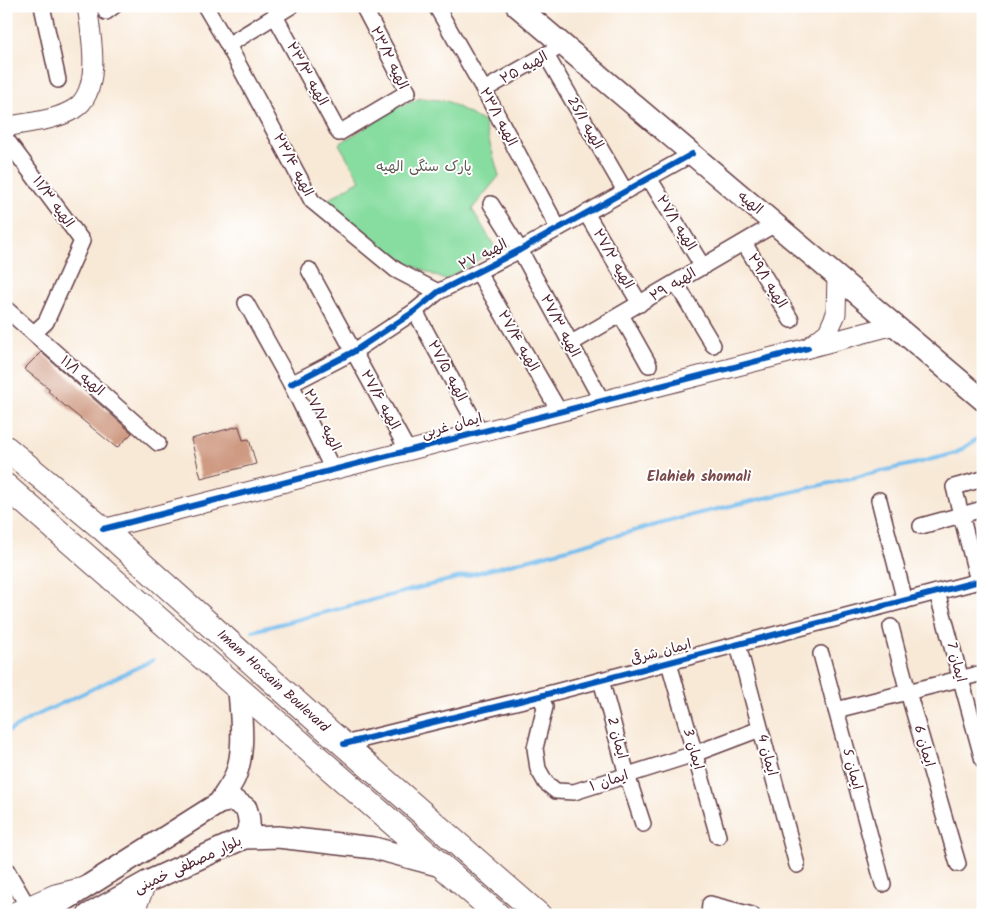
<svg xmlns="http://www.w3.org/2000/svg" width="989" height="921" viewBox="0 0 989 921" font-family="Kalam,'Playpen Sans Arabic',sans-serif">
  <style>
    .green { fill: #87dda0; stroke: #687e66 }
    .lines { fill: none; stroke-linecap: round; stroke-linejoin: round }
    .stream { stroke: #76beee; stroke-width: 4 }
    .building { fill: #cf9a82 }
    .minor-casing { stroke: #643d45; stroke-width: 18 }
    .tertiary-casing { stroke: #643d45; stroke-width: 21 }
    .secondary-casing { stroke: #643d45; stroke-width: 24 }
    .primary-casing { stroke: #643d45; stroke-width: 26 }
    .minor { stroke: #fff; stroke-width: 15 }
    .tertiary { stroke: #fff; stroke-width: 19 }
    .secondary { stroke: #fff; stroke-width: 21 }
    .primary { stroke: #fff; stroke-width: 24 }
    .cycleway-casing { stroke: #fff; stroke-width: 9 }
    .cycleway { stroke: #0057b8; stroke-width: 6 }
    .labels { text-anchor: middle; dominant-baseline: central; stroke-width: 4; stroke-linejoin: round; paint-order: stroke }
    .street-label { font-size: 14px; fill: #4a1f2b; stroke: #fff }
    .park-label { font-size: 14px; fill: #5c584e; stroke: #fff }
    .neighbourhood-label { font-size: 15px; font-weight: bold; fill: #794a49; stroke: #fff }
  </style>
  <rect width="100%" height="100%" fill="#fff"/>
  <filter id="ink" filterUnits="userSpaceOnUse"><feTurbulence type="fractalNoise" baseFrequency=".02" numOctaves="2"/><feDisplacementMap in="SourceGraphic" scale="10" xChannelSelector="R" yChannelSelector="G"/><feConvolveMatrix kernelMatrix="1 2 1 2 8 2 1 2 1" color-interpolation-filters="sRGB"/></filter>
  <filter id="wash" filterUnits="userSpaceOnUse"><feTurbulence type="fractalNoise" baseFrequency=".0096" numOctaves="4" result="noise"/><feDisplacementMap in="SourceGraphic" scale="20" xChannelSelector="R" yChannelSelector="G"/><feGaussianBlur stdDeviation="1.12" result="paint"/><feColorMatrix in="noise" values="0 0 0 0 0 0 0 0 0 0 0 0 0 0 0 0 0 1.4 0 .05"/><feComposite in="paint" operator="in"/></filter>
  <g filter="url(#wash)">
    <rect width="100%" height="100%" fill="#f8e9d7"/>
    <polygon class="green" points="421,98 447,101 484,122 499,176 472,209 496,249 445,280 414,266 356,232 324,202 360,180 339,144 400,106"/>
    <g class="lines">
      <g class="stream">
        <polyline points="253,631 534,558 700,513 917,463 956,453 983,435"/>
        <polyline points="6,733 31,718 153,660"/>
      </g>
    </g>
    <g id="blocks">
      <g class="building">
        <polygon points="41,352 132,433 117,448 65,406 48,391 50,389 24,369"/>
        <polygon points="239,426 243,440 249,439 256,464 201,478 191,439"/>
      </g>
    </g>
  </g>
  <g filter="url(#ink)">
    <use href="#blocks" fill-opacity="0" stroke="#643d45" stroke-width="1"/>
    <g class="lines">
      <defs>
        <g id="minor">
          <polyline points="42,6 58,80"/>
          <polyline points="205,6 228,45 312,201 396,270 438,292"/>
          <polyline points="436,6 484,90 558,228"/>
          <polyline points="106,12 114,6"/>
          <polyline points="275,16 339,133 408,92 363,6"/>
          <polyline points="228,45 291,6"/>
          <polyline points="546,55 625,191"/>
          <polyline points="484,90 554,50"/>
          <polyline points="6,139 82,241 46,322 34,333"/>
          <polyline points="649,178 703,267"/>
          <polyline points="491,204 520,250 602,401"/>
          <polyline points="586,213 640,304"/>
          <polyline points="744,243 791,320"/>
          <polyline points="309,270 408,451"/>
          <polyline points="478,272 559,411"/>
          <polyline points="676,283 713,345"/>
          <polyline points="246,303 291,384 333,470"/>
          <polyline points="6,309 158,443"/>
          <polyline points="415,311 480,432"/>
          <polyline points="621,315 649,365"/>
          <polyline points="570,344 775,224"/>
          <polyline points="291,384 353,352 415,311 438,292 520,250 692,154"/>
          <polyline points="879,500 905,601"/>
          <polyline points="921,526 983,509"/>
          <polyline points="978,581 954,487 983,479"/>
          <polyline points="937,592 983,760"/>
          <polyline points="891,627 908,692 958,864"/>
          <polyline points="738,645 797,865"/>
          <polyline points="821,654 883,884"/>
          <polyline points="669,663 718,836"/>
          <polyline points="601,680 627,775 643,824"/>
          <polyline points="540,696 545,707 535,748 538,769 546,783 556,791 574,792 694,754 760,729"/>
          <polyline points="836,710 983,673"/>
          <polyline points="344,744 540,696 983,580"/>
          <polyline points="6,869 27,905"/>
          <polyline points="709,915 710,904 752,915"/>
        </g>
        <g id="tertiary">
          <path d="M6,127C28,122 55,121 74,109C103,91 91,34 87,6"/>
          <polyline points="837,276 836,314 828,332 808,348 894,325"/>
          <polyline points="103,529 808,348"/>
          <polyline points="7,915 55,894 80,888"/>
          <polyline points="125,915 136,908 147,882"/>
        </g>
        <g id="secondary">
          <polyline points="517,6 983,400"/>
          <path d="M219,803L233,800L246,808C250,820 251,827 244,838"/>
          <path d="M42,915L219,803C224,795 230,787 234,779C246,753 241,719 239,690"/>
          <polyline points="88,915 147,882 244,838 278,837 374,848 441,866"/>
        </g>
        <g id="primary">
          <polyline points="6,448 103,529 325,728 539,915"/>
          <polyline points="6,486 498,915"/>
        </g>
      </defs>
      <use href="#minor" class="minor-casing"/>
      <use href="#tertiary" class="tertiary-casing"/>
      <use href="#secondary" class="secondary-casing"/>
      <use href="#primary" class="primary-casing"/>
      <use href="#minor" class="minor"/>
      <use href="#tertiary" class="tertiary"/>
      <use href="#secondary" class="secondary"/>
      <use href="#primary" class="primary"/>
      <defs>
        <g id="cycleway">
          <polyline points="291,384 353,352 415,311 438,292 520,250 692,154"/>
          <polyline points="103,529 808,348"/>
          <polyline points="344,744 540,696 983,580"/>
        </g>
      </defs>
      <use href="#cycleway" class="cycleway-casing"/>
      <use href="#cycleway" class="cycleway"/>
    </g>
  </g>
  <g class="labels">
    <g class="street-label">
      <text transform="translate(389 58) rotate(64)">الهیه ۲۳/۲</text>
      <text transform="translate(524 68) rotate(-29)">الهیه ۲۵</text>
      <text transform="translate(307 74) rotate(61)">الهیه ۲۳/۳</text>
      <text transform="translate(498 117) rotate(62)">الهیه ۲۳/۱</text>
      <text transform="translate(585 123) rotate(60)">الهیه 25/1</text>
      <text transform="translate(293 165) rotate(62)">الهیه ۲۳/۴</text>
      <text transform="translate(53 202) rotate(54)">الهیه ۱۱/۳</text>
      <text transform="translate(750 203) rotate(40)">الهیه</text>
      <text transform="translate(676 223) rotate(58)">الهیه ۲۷/۱</text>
      <text transform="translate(483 255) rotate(-27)">الهیه ۲۷</text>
      <text transform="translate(613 259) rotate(60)">الهیه ۲۷/۲</text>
      <text transform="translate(767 281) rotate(58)">الهیه ۲۹/۱</text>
      <text transform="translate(673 285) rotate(-31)">الهیه ۲۹</text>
      <text transform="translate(560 326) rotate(62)">الهیه ۲۷/۳</text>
      <text transform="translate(518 341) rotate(60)">الهیه ۲۷/۴</text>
      <text transform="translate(447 371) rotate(62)">الهیه ۲۷/۵</text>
      <text transform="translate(82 376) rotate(41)">الهیه ۱۱/۱</text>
      <text transform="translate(380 400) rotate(61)">الهیه ۲۷/۶</text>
      <text transform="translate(322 420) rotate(64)">الهیه ۲۷/۷</text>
      <text transform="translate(452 426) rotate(-15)">ایمان غربی</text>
      <text transform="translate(661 652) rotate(-15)">ایمان شرقی</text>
      <text transform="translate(956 662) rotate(75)">ایمان 7</text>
      <text transform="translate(273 681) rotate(42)">Imam Hossain Boulevard</text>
      <text transform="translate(617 738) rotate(75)">ایمان 2</text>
      <text transform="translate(924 746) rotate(74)">ایمان 6</text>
      <text transform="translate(693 749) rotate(74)">ایمان 3</text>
      <text transform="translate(767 755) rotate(75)">ایمان 4</text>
      <text transform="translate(852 769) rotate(75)">ایمان 5</text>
      <text transform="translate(609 781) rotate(-18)">ایمان ۱</text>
      <text transform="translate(188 865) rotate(-25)">بلوار مصطفی خمینی</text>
    </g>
    <g class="park-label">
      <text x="424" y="167">پارک سنگی الهیه</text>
    </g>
    <g class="neighbourhood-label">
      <text x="699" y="477">Elahieh shomali</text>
    </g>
  </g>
  <rect width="989" height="921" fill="none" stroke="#fff" stroke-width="25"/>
</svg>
